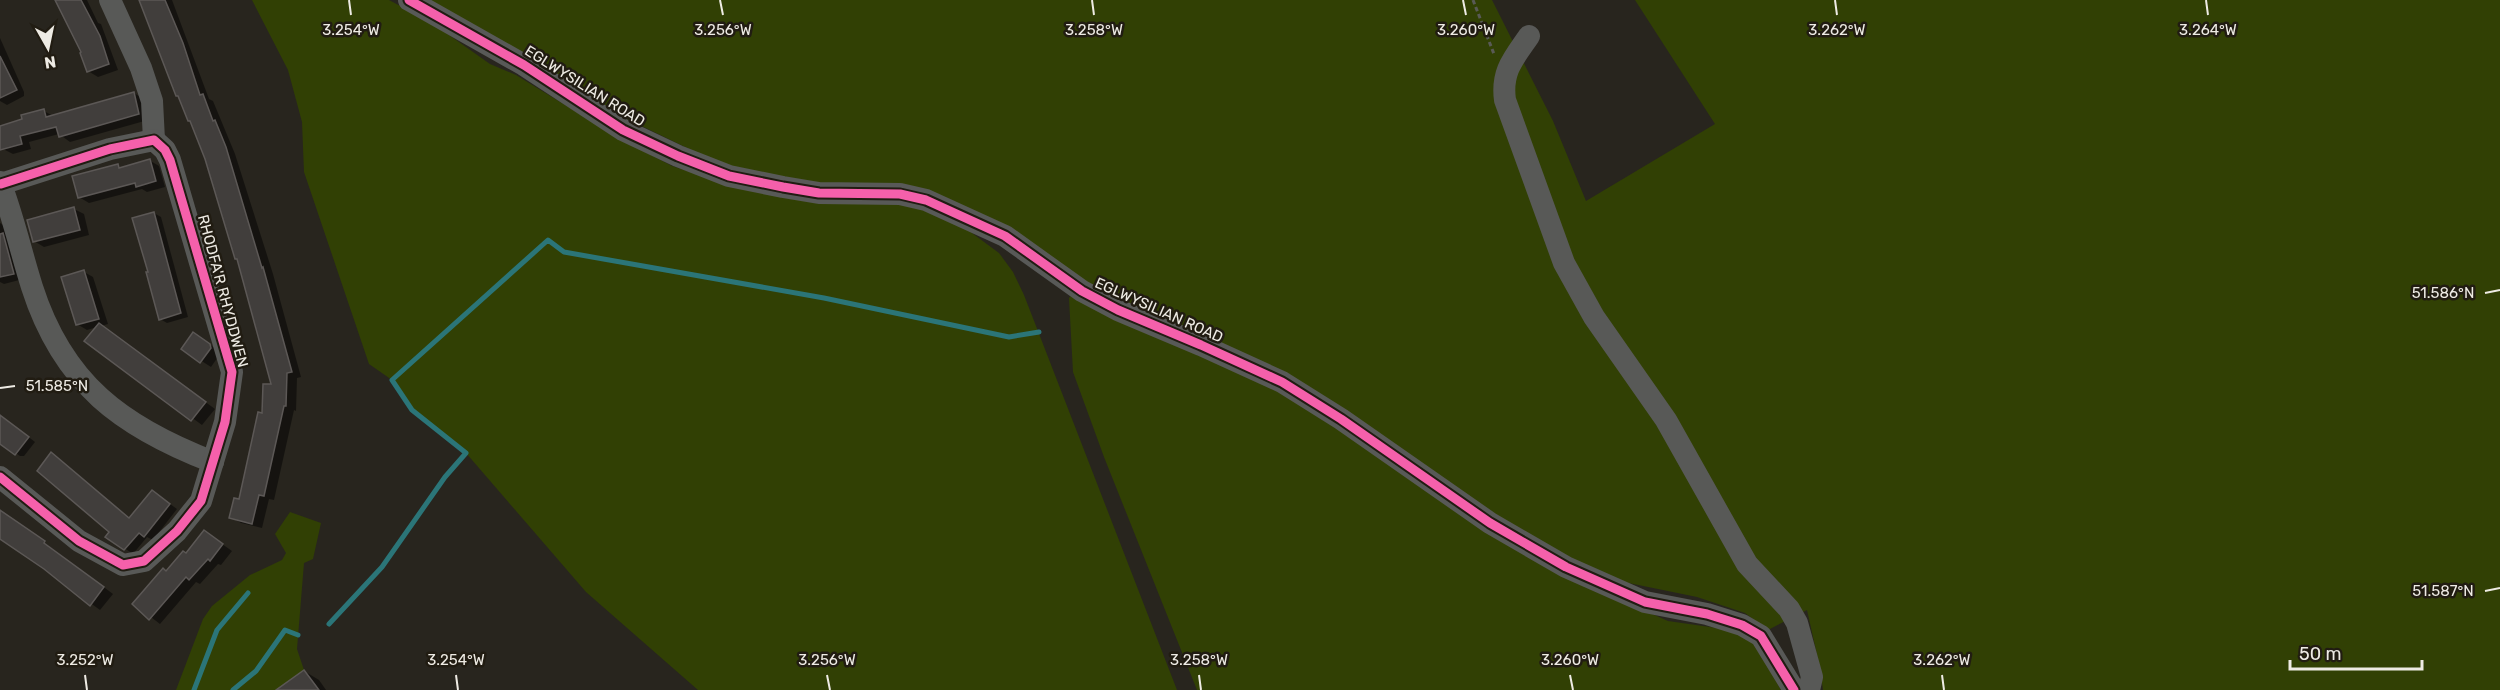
<svg xmlns="http://www.w3.org/2000/svg" width="2500" height="690" viewBox="0 0 2500 690" font-family="Rubik,sans-serif">
  <style>
    .green { fill: #314004 }
    .shadow { fill: #0007 }
    .lines { fill: none; stroke-linecap: round; stroke-linejoin: round }
    .stream { stroke: #2b7578; stroke-width: 5 }
    .building { fill: #413e3c; stroke: #5c5856; stroke-width: 1.5 }
    .path { stroke: #595a56; stroke-width: 3; stroke-dasharray: 4.5 3; stroke-linecap: butt }
    .minor { stroke: #585957; stroke-width: 22 }
    .cycleway-casing { stroke: #211c12; stroke-width: 13 }
    .cycleway { stroke: #f560ab; stroke-width: 9 }
    .ticks { fill: none; stroke: #eeebe4; stroke-width: 2 }
    .labels { text-anchor: middle; dominant-baseline: central; stroke-width: 5; stroke-linejoin: round; paint-order: stroke }
    .street-label { font-size: 15px; fill: #eeebe4; stroke: #211c12 }
    .ticks-label { font-size: 15px; text-anchor: middle; fill: #eeebe4; stroke: #211c12; stroke-width: 5; stroke-linejoin: round; paint-order: stroke }
  </style>
  <rect width="100%" height="100%" fill="#28251e"/>
  <g class="green">
    <polygon points="252,0 389,0 432,23 490,64 516,75 619,138 672,166 730,185 904,202 957,222 999,253 1013,272 1024,295 1177,690 698,690 586,592 466,453 412,410 392,380 369,364 304,172 302,122 288,70"/>
    <polygon points="428,0 1492,0 1553,121 1586,201 1715,124 1635,0 2500,0 2500,690 1823,690 1820,668 1807,610 1768,630 1745,613 1697,597 1614,580 1546,548 1389,443 1104,294 975,214 737,172 625,118"/>
    <polygon points="1074,292 1281,389 1582,583 1668,621 1731,630 1756,645 1781,690 1197,690 1104,457 1073,372 1069,298"/>
    <polygon points="290,512 321,523 313,559 304,563 297,649 304,670 276,690 176,690 203,619 212,606 250,575 282,560 286,553 275,534"/>
  </g>
  <g class="shadow">
    <polygon points="56,0 87,0 98,23 101,24 118,70 98,77 88,71 83,53"/>
    <polygon points="141,0 172,0 209,99 213,101 235,154 273,274 301,377 297,378 296,411 294,410 274,500 269,499 262,528 241,523 231,517 240,501 273,386 239,260 206,159"/>
    <polygon points="0,38 24,92 24,96 7,105 0,101"/>
    <polygon points="134,93 144,99 148,120 70,142 59,134 29,142 31,149 13,154 3,149 0,127 44,111 53,116"/>
    <polygon points="149,160 159,166 165,187 147,192 142,189 89,203 79,197 118,166 123,169"/>
    <polygon points="74,209 84,214 89,235 44,247 34,241"/>
    <polygon points="154,213 161,217 188,317 167,323 160,319"/>
    <polygon points="0,223 3,225 23,279 4,284 0,282"/>
    <polygon points="84,272 93,277 108,324 101,326 215,409 202,425 86,341 97,327 87,330 77,324"/>
    <polygon points="203,340 219,351 220,354 211,367 183,349"/>
    <polygon points="0,415 35,442 24,456 20,456 0,442"/>
    <polygon points="51,454 130,519 152,491 177,509 153,540 147,537 133,554 107,536 111,532"/>
    <polygon points="0,519 14,520 113,594 100,610 8,543 0,532"/>
    <polygon points="205,532 232,551 221,565 218,564 200,584 196,582 160,624 134,604 187,555"/>
    <polygon points="304,671 319,680 326,690 278,690"/>
  </g>
  <g class="lines">
    <g class="stream">
      <polyline points="329,624 382,567 445,477 466,453 412,410 392,380 548,240 564,252 824,298 1009,337 1039,332"/>
      <polyline points="194,690 217,630 248,593"/>
      <polyline points="233,690 256,671 285,630 298,635"/>
    </g>
  </g>
  <g class="building">
    <polygon points="55,0 81,0 100,36 109,64 87,72 80,53 81,52"/>
    <polygon points="139,0 165,0 183,43 200,95 203,94 213,121 215,120 226,147 262,268 263,267 292,372 287,373 286,406 284,406 264,496 259,495 252,524 229,518 234,498 239,499 258,412 262,413 263,384 271,384 237,259 235,259 205,159 190,121 188,121 178,96 176,96"/>
    <polygon points="0,56 17,90 0,98"/>
    <polygon points="134,92 139,114 59,137 56,127 20,136 22,144 0,150 0,126 22,119 21,115 44,109 46,117"/>
    <polygon points="150,159 156,181 136,187 135,183 78,198 72,176 118,164 119,168"/>
    <polygon points="74,207 80,230 33,242 27,220"/>
    <polygon points="154,212 181,313 159,320 146,272 148,272 132,218"/>
    <polygon points="3,233 14,274 0,277 0,234"/>
    <polygon points="84,270 99,319 76,325 61,277"/>
    <polygon points="99,323 206,402 191,421 84,341"/>
    <polygon points="193,332 210,344 211,348 200,363 181,349"/>
    <polygon points="0,415 29,437 15,455 0,444"/>
    <polygon points="51,452 129,518 152,490 170,504 144,537 139,533 124,550 105,537 109,532 37,471"/>
    <polygon points="0,510 45,541 44,543 104,587 90,606 44,569 0,539"/>
    <polygon points="204,530 223,544 210,561 208,559 189,580 186,577 149,620 132,604 163,568 166,571 183,551 186,553"/>
    <polygon points="304,670 319,690 276,690"/>
  </g>
  <g class="lines">
    <polyline class="path" points="1473,0 1494,54"/>
    <g class="minor">
      <polyline points="110,0 141,68 152,101 154,140"/>
      <polyline points="409,0 524,65 623,130 678,156 729,176 783,187 819,193 900,194 926,200 1005,236 1082,291 1118,310 1201,345 1282,382 1341,419 1490,523 1566,567 1645,602 1707,614 1742,625 1761,636 1794,690"/>
      <path d="M1529,36C1514,58 1501,71 1505,100L1564,263L1594,317L1666,420L1747,564L1789,609L1797,623L1812,677L1809,690"/>
      <path d="M0,182C13,216 21,252 32,287C63,384 122,427 213,462"/>
      <polyline points="0,477 79,541 123,565 144,561 177,531 201,501 225,422 232,372 170,160 165,150 154,140 110,149 1,184"/>
    </g>
    <defs>
      <g id="cycleway">
        <polyline points="409,0 524,65 623,130 678,156 729,176 783,187 819,193 900,194 926,200 1005,236 1082,291 1118,310 1201,345 1282,382 1341,419 1490,523 1566,567 1645,602 1707,614 1742,625 1761,636 1794,690"/>
        <polyline points="0,477 79,541 123,565 144,561 177,531 201,501 225,422 232,372 170,160 165,150 154,140 110,149 1,184"/>
      </g>
    </defs>
    <use href="#cycleway" class="cycleway-casing"/>
    <use href="#cycleway" class="cycleway"/>
  </g>
  <path class="ticks" d="M349,0L351,15M720,0L723,15M1092,0L1094,15M1463,0L1466,15M1835,0L1837,15M2206,0L2208,15M2485,293L2500,290M0,388L15,386M2485,591L2500,588M85,675L87,690M456,675L458,690M827,675L830,690M1199,675L1201,690M1570,675L1573,690M1942,675L1944,690"/>
  <g class="labels">
    <g class="street-label">
      <text transform="translate(585 86) rotate(32)">EGLWYSILIAN ROAD</text>
      <text transform="translate(223 291) rotate(75)">RHODFA'R RHYDDWEN</text>
      <text transform="translate(1159 310) rotate(24)">EGLWYSILIAN ROAD</text>
    </g>
  </g>
  <g class="ticks-label">
    <text x="351" y="35">3.254°W</text>
    <text x="723" y="35">3.256°W</text>
    <text x="1094" y="35">3.258°W</text>
    <text x="1466" y="35">3.260°W</text>
    <text x="1837" y="35">3.262°W</text>
    <text x="2208" y="35">3.264°W</text>
    <text x="2443" y="298">51.586°N</text>
    <text x="57" y="391">51.585°N</text>
    <text x="2443" y="596">51.587°N</text>
    <text x="85" y="665">3.252°W</text>
    <text x="456" y="665">3.254°W</text>
    <text x="827" y="665">3.256°W</text>
    <text x="1199" y="665">3.258°W</text>
    <text x="1570" y="665">3.260°W</text>
    <text x="1942" y="665">3.262°W</text>
  </g>
  <g transform="translate(48 48) rotate(171)" stroke="#211c12" stroke-width="4.5" paint-order="stroke">
  <path d="M0-4.5L10 22L0 15L-10 22Z" fill="#eeebe4"/>
  <text y="-9" font-size="16" font-weight="bold" text-anchor="middle" fill="#eeebe4">N</text>
  </g>
  <path d="M2290 660v9h132v-9" fill="none" stroke="#eeebe4" stroke-width="3"/>
  <text x="2299" y="660" font-size="18" fill="#eeebe4" stroke="#211c12" stroke-width="4.5" paint-order="stroke">50 m</text>
</svg>
